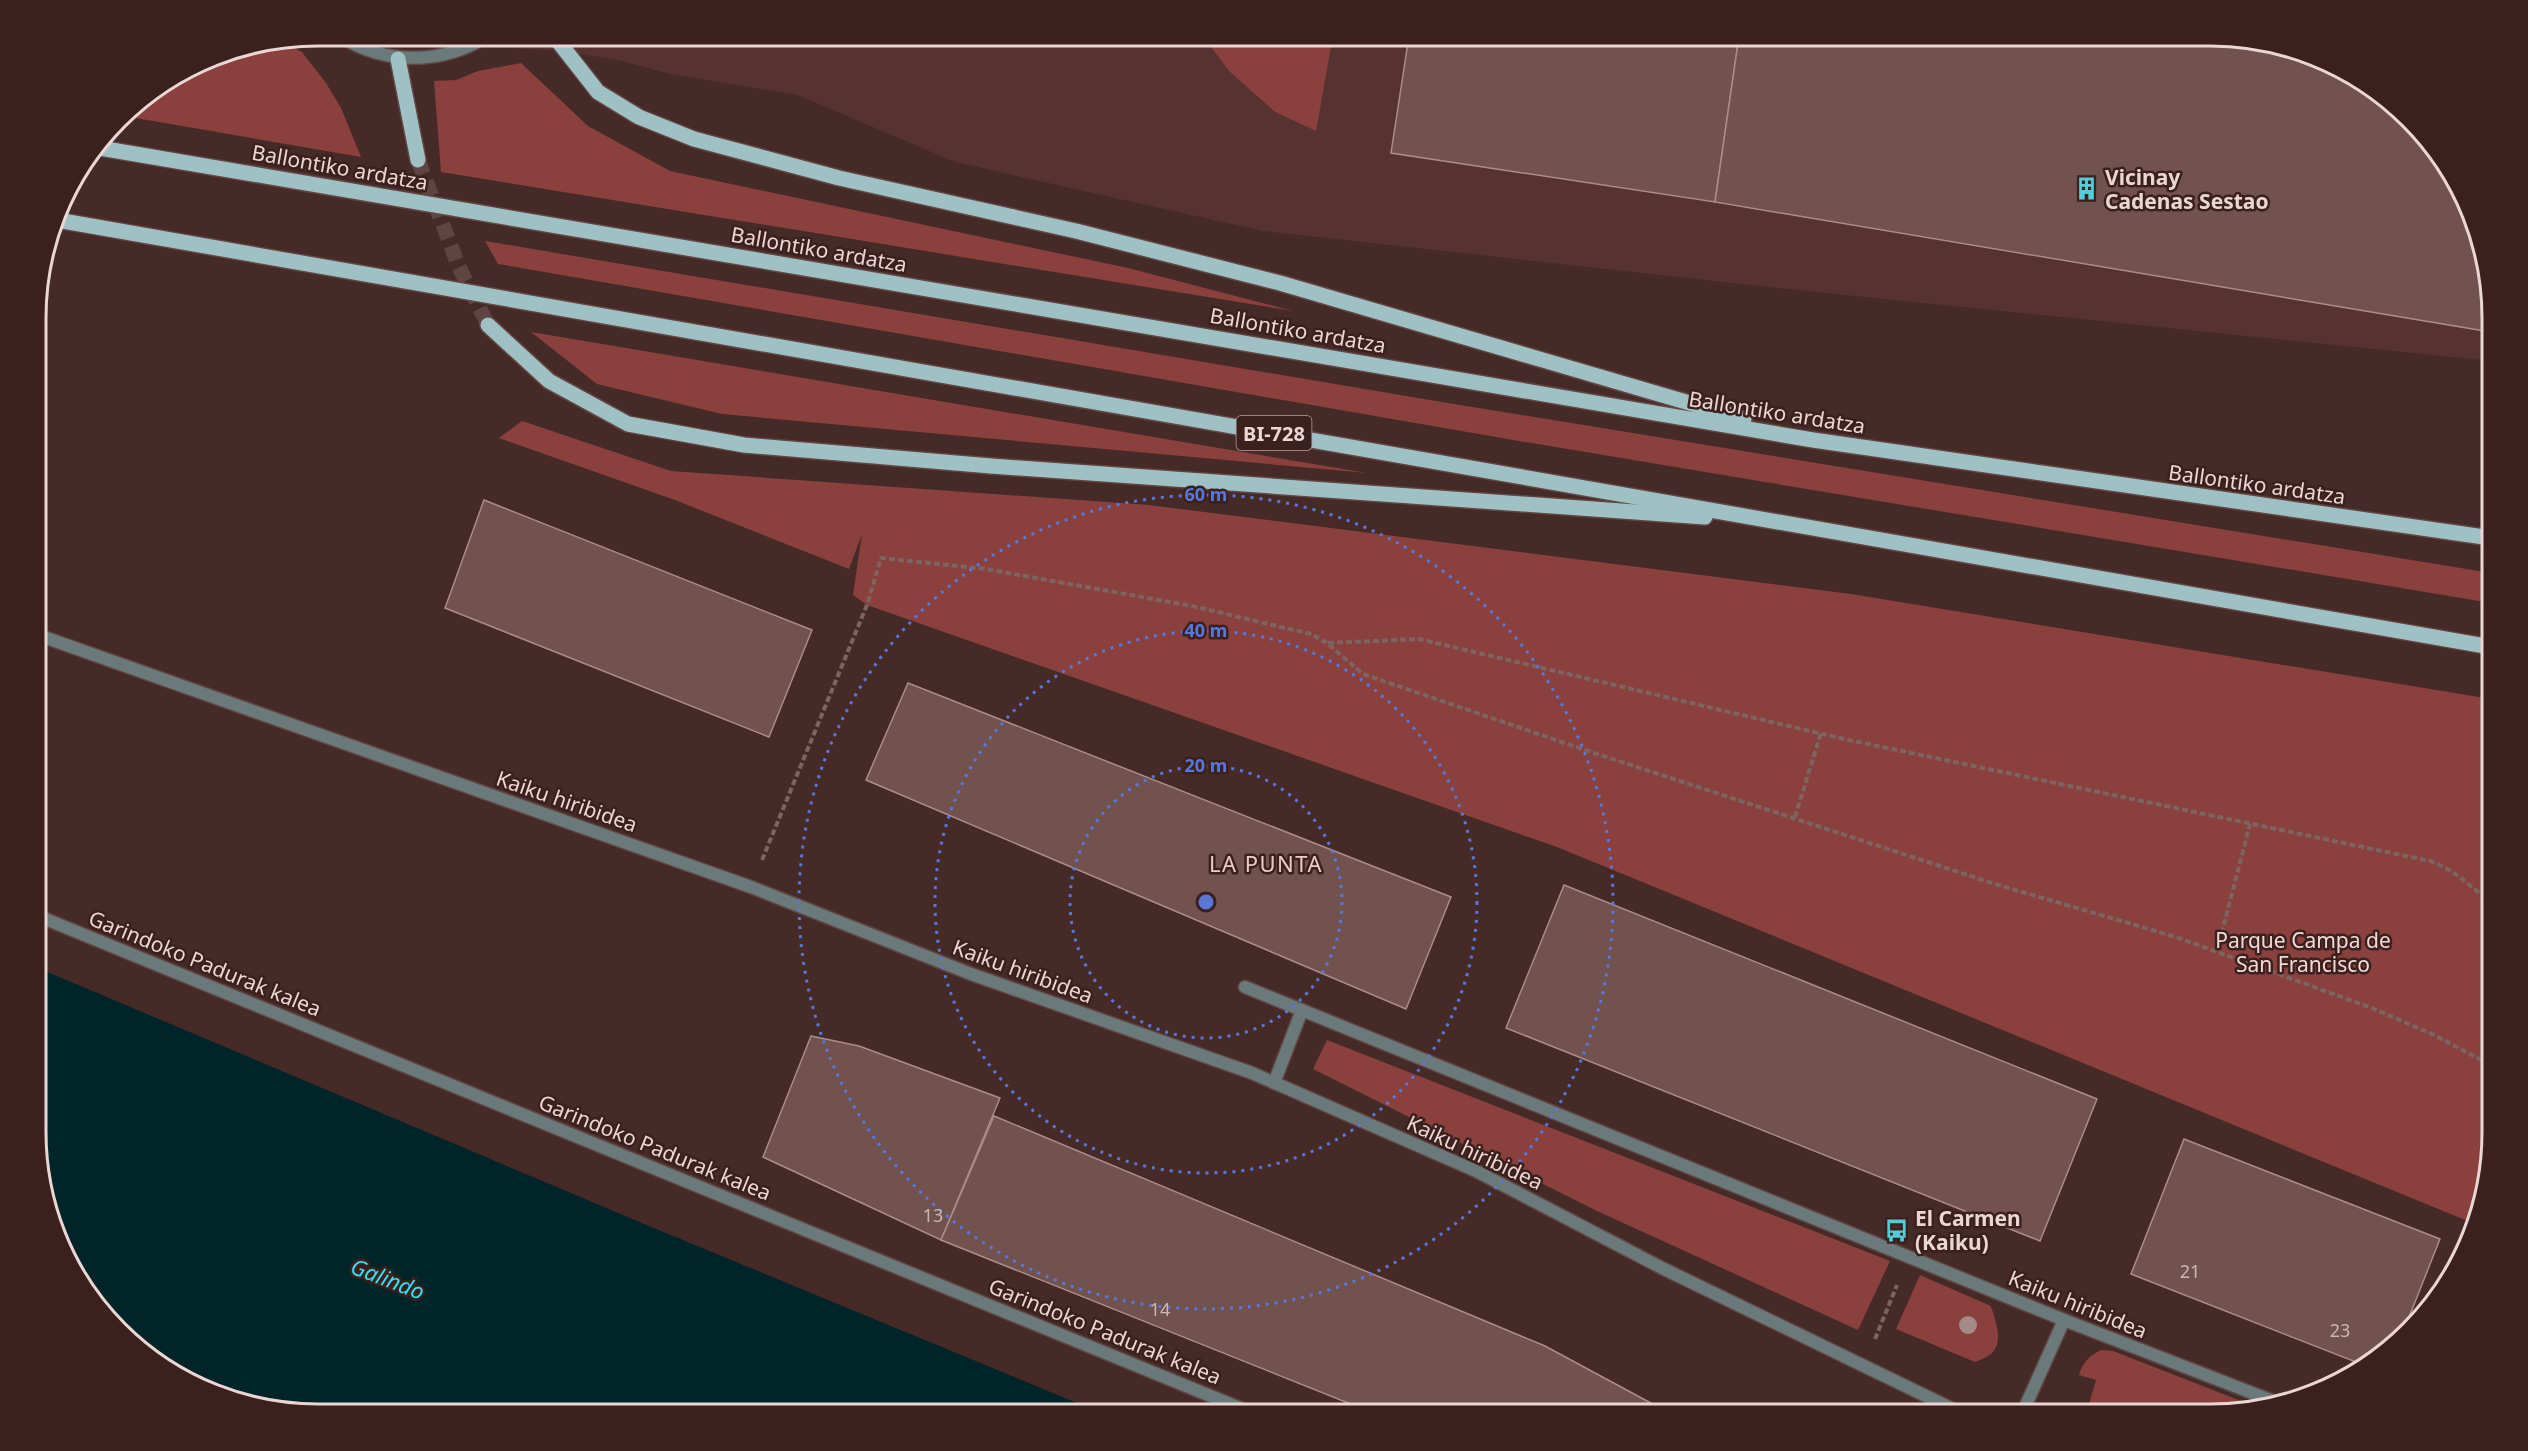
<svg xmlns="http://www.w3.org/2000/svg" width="2528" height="1451" viewBox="0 0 2528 1451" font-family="'Noto Sans',sans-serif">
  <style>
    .built { fill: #563331 }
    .green { fill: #8a403d }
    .water { fill: #002427 }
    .building { fill: #71524f; stroke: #ad8b88; stroke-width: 1.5 }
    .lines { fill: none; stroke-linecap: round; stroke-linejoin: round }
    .primary-tunnel { stroke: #5f4442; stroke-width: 15; stroke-dasharray: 15 8; stroke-linecap: butt }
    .minor-casing { stroke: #604644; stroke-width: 15 }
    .primary-casing { stroke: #604644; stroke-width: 18 }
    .path { stroke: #7d6462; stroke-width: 4; stroke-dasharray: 6 3; stroke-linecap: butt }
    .minor { stroke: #6a7a7b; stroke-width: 12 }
    .primary { stroke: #a0c1c4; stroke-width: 15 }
    .tree { fill: #a48a88 }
    .ring { fill: none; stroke: #5a77d7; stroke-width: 3; stroke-dasharray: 3 6 }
    .labels { text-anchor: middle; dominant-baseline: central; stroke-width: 5; stroke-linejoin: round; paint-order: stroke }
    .number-label { font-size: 18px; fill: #ccb6b4 }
    .shield { fill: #3b201e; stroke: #b6a09e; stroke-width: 1.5 }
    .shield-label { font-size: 20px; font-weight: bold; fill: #ead7d5 }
    .street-label { font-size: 21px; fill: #ead7d5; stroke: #3b201e }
    .poi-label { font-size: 21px; font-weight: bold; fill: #ead7d5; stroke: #3b201e; text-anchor: start }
    .park-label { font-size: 21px; fill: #f1d9d7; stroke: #3b201e }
    .neighbourhood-label { font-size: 22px; letter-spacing: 1.5px; fill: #eecac6; stroke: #3b201e }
    .water-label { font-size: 22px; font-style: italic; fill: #32e2f0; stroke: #3b201e }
    .rim { fill: none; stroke: #ead7d5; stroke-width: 3 }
    .centre { fill: #5a77d7; stroke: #3b201e; stroke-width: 3 }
    .ring-label { font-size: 18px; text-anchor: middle; font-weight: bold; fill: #5a77d7; stroke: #3b201e; stroke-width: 5; stroke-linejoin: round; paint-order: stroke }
  </style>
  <rect width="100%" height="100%" fill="#462a28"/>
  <polygon class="built" points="318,36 2210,36 2283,46 2351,74 2409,118 2454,177 2491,299 2491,361 1787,289 1263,231 955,162 798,95 670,74 622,61 565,51 310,38"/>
  <g class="green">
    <polygon points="1203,36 1333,36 1316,131 1275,112 1229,71"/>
    <polygon points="285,43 302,52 326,83 341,108 361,157 124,116 132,106 210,57"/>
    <polygon points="521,63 588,126 670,171 1128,268 1293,311 441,172 434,81 456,80 478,71"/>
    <polygon points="485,241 1442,402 2491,573 2491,603 1519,441 498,264"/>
    <polygon points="531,332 1367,473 722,414 597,384"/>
    <polygon points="522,421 671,471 1149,505 1851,594 2491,699 2491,1151 2470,1222 1557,847 867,605 853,595 862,534 849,569 675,500 499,438"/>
    <polygon points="1327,1040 1890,1261 1858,1330 1597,1211 1313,1069"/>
    <path d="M1920,1275L1991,1306C1995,1319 2004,1341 1992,1353C1988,1357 1980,1360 1975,1362L1896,1329Z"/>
    <path d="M2101,1350L2113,1351L2254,1406L2228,1414H2086L2096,1380L2079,1375C2083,1362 2089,1356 2101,1350Z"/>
  </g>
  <polygon class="water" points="38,968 649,1226 1106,1415 318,1415 245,1405 177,1377 83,1289 38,1169"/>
  <g class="building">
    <polygon points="1409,36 1739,36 1715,202 1391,153"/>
    <polygon points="1739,36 2210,36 2283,46 2351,74 2409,118 2454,177 2491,299 2491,332 1715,202"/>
    <polygon points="484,500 812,630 769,737 445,608"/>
    <polygon points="908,683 1451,897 1406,1009 866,780"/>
    <polygon points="1564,885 2097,1099 2040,1241 1506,1028"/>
    <polygon points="811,1036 859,1046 1000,1098 941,1240 763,1157"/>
    <polygon points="994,1116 1545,1346 1673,1415 1378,1415 941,1240"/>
    <polygon points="2184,1139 2440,1239 2400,1340 2366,1366 2131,1274"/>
  </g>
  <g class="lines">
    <polyline class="primary-tunnel" points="418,160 459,267 488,325"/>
    <defs>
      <g id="minor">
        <path d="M340,36C384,65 443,65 487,36"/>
        <polyline points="38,635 751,887 971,974 1252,1073 1476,1171 1662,1268 1963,1414"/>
        <polyline points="38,916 1257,1415"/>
        <polyline points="1245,987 2064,1320 2273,1401"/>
        <polyline points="1274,1083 1302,1010"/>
        <polyline points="2022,1414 2064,1320"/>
      </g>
      <g id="primary">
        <polyline points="554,36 598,92 639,117 694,139 839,178 1076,231 1280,283 1744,419"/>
        <polyline points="398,59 418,160"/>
        <polyline points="100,148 1813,440 2491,538"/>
        <polyline points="57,220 2491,647"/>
        <polyline points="488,325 549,381 628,424 744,445 991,466 1705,517"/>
      </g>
    </defs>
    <use href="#minor" class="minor-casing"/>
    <use href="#primary" class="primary-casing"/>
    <g class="path">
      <path d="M1328,643L1419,639L1844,739L2430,861C2455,870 2472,887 2491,904"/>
      <polyline points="1795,817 1821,733"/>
      <polyline points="762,860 867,605 881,558 986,569 1192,606 1311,634 1327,643 1363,674 1594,753 1995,884 2176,937 2372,1008 2434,1035 2491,1065"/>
      <polyline points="2217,951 2250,824"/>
      <polyline points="1875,1339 1897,1285"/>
    </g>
    <use href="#minor" class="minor"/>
    <use href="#primary" class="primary"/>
  </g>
  <circle class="tree" cx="1968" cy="1325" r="9"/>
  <g class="ring">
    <circle cx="1206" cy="902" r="136"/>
    <circle cx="1206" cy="902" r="271"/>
    <circle cx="1206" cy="902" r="407"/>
  </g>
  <defs>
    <symbol id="building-bare" viewBox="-9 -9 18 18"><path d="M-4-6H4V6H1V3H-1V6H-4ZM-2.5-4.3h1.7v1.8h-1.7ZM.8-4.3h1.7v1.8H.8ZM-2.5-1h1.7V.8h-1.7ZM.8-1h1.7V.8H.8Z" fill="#52ccd6" stroke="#3b201e" stroke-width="2.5" paint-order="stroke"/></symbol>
    <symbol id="bus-bare" viewBox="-9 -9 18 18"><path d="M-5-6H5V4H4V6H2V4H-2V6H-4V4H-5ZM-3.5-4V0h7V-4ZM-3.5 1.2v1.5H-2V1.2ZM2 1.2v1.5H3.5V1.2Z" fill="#52ccd6" stroke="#3b201e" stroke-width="2.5" paint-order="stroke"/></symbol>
  </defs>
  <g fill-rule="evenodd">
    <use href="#building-bare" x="2070" y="172" width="33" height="33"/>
    <use href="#bus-bare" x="1880" y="1214" width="33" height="33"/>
  </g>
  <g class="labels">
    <g class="number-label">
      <text x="933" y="1215">13</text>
      <text x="2190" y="1271">21</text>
      <text x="1160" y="1309">14</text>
      <text x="2340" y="1330">23</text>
    </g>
    <rect class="shield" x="1236.5" y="416" width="75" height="34" rx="4.5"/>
    <g class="shield-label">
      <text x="1274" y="433">BI-728</text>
    </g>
    <g class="street-label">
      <text transform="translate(340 167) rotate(10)">Ballontiko ardatza</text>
      <text transform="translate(819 249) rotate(10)">Ballontiko ardatza</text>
      <text transform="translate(1298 330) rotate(10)">Ballontiko ardatza</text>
      <text transform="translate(1777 412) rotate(9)">Ballontiko ardatza</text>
      <text transform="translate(2257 484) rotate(8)">Ballontiko ardatza</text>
      <text transform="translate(567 801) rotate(19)">Kaiku hiribidea</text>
      <text transform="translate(205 963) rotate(22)">Garindoko Padurak kalea</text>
      <text transform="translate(1023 971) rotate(20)">Kaiku hiribidea</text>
      <text transform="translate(655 1147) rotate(22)">Garindoko Padurak kalea</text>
      <text transform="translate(1475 1152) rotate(25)">Kaiku hiribidea</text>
      <text transform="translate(2078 1304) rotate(22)">Kaiku hiribidea</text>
      <text transform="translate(1105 1331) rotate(22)">Garindoko Padurak kalea</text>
    </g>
    <g class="poi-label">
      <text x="2105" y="177">Vicinay<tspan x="2105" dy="24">Cadenas Sestao</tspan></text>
      <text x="1915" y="1218">El Carmen<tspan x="1915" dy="24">(Kaiku)</tspan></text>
    </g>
    <g class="park-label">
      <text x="2303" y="940">Parque Campa de<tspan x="2303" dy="24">San Francisco</tspan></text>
    </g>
    <g class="neighbourhood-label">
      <text x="1266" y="863">LA PUNTA</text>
    </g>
    <g class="water-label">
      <text transform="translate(388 1278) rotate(21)">Galindo</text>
    </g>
  </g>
  <path d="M0 0H2528V1451H0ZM318 46H2210A272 272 0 0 1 2482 318V1132A272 272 0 0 1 2210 1404H318A272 272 0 0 1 46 1132V318A272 272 0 0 1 318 46Z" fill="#3b201e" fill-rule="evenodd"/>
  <path class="rim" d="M318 46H2210A272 272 0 0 1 2482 318V1132A272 272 0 0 1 2210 1404H318A272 272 0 0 1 46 1132V318A272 272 0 0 1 318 46Z"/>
  <circle cx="1206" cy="902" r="9" class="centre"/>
  <g class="ring-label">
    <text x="1206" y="501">60 m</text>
    <text x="1206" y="637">40 m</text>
    <text x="1206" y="772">20 m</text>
  </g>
</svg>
